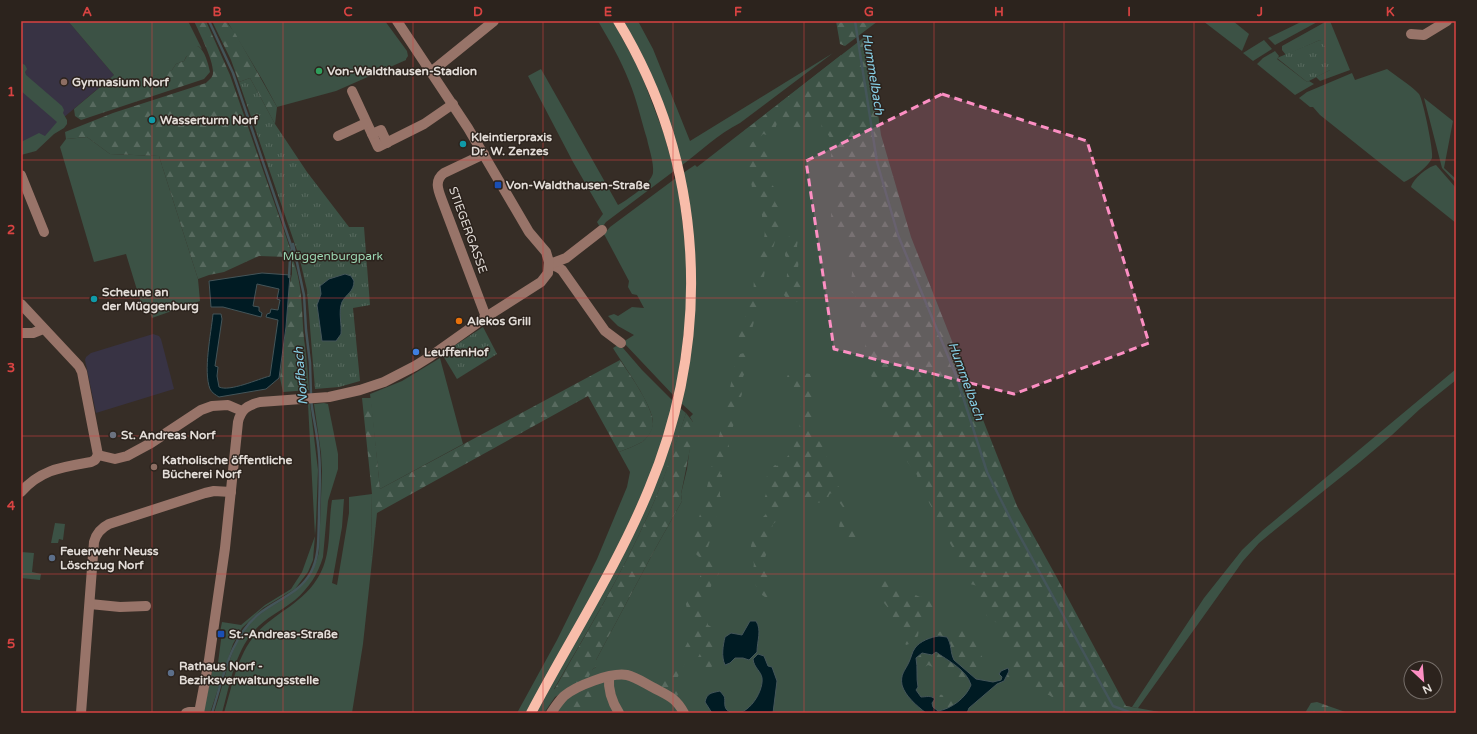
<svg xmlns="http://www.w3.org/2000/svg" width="1477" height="734" viewBox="0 0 1477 734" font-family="'Varela Round',sans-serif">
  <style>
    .education { fill: #383344 }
    .green { fill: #3c5245 }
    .forest { fill: url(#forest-firs) }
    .park { fill: url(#park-tufts) }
    .water { fill: #001b23; stroke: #445559; fill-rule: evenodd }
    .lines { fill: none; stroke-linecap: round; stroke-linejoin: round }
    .stream { stroke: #445559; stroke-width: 2.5 }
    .minor { stroke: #987469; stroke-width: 10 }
    .major { stroke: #f8bdaa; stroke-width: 10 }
    .marked { fill: #fc8fc3; fill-opacity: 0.2; stroke: #fc8fc3; stroke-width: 3; stroke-dasharray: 8 5; stroke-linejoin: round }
    .grid { fill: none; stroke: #d84342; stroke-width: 1; stroke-opacity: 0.55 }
    .leisure-dot { fill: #2e9e5b; stroke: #2c231d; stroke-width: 1.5 }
    .education-dot { fill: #8d6e63; stroke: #2c231d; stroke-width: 1.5 }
    .culture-dot { fill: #0f9aa8; stroke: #2c231d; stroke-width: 1.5 }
    .transit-dot { fill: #1a4fb4; stroke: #2c231d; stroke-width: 1.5 }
    .food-dot { fill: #e8710a; stroke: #2c231d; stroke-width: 1.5 }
    .shop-dot { fill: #3f7fe0; stroke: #2c231d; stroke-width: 1.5 }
    .worship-dot { fill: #6b7280; stroke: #2c231d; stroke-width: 1.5 }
    .service-dot { fill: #5c6f8a; stroke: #2c231d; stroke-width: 1.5 }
    .labels { text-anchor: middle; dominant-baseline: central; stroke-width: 3; stroke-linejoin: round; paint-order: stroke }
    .poi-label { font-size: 12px; font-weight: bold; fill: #e3ddd8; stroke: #2c231d; text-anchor: start }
    .street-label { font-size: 12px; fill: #e3ddd8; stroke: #2c231d }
    .park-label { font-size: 12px; fill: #9bd6b2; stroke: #2c231d }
    .water-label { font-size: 13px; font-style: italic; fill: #86cee4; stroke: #2c231d }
    .neatline { fill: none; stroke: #d84342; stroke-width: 1.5 }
    .grid-label { font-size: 13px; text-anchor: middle; font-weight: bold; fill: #d84342 }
  </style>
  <defs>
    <pattern id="forest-firs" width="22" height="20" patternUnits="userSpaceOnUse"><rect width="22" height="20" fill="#3c5245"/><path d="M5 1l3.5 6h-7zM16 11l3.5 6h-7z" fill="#586a5f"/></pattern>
    <pattern id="park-tufts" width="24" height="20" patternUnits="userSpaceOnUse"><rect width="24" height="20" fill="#3c5245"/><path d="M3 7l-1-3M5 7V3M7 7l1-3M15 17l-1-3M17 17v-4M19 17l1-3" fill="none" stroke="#586a5f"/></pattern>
  </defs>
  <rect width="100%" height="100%" fill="#362d26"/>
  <g class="education">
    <polygon points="21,21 68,21 114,75 63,118 47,137 21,149"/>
    <polygon points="153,334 159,336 161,339 174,389 96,413 85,360 86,357 91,353"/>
  </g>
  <g class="green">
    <polygon points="68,21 188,21 202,49 198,46 186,57 184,61 176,64 172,70 168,72 143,79 130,78 119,84 99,88 114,75"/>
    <polygon points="227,21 385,21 407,51 408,56 406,59 406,60 336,91 277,107 263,81"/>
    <path d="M598,21H613L640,71L664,134L674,171L606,222L601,229L597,222L603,214L573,162L528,76L541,69L618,205C627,200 651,184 653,173C654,162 649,149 647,139C641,120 637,100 629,81C621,60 609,40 598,21Z"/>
    <path d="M622,21H638L653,49L690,141L833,53L740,123C718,134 701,151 681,166Z"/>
    <polygon points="1203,21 1233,21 1249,34 1242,51"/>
    <polygon points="1303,21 1319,21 1275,45 1268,38"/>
    <polygon points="1327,21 1330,21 1350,70 1320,81 1316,77 1330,70 1320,40 1286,55 1282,50 1282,46"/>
    <polygon points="1264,40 1272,49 1253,61 1243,53"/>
    <polygon points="1275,51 1279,56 1277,59 1307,82 1309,81 1314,84 1295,95 1257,64 1263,58"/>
    <polygon points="841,55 843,159 1118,713 554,713 593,669 596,667 596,660 654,551 682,501 681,494 687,469 693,422 690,417 693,414 681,403 687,375 693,327 683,173 695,165 697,167"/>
    <polygon points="21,63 25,65 27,69 25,72 26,75 62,106 64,110 63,113 67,120 67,124 64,128 54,134 36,151 21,155 21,142 39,133 45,136 57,122 21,91"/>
    <path d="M1387,69C1396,76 1412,86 1419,94C1423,99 1434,153 1432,158C1428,167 1413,178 1404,182L1320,115L1313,107H1310L1299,98L1307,92L1352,73L1355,80Z"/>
    <polygon points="1424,98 1453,121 1444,168 1456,179 1456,183 1442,168"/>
    <polygon points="87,137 110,154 159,156 198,279 200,301 152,318 146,302 141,303 126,254 94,262 60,147 66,139"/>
    <path d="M1436,165L1456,188V223L1411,187C1413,179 1427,167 1436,165Z"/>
    <polygon points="676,178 679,195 686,252 687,311 675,397 623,342 634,335 618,326 608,316 614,314 618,316 632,307 644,308 637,295 632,294 628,287 629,281 604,234 610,227"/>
    <path d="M618,345L623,348L642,370L674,402C647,512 581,614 527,713H517L557,640L597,559L627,487L630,472L619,452C626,449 635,446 642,442C647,439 652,430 653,424C654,406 623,365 613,348Z"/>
    <polygon points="440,358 463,444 380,489 370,394 402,381"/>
    <polygon points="1456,369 1456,380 1420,409 1392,435 1360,462 1276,529 1259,543 1243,561 1138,708 1132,707 1204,598 1242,550 1263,530"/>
    <path d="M324,403L328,404L338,454V469L328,501L323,557C318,574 309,588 295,600C280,612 262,619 250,636C234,657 229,688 222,713H214C223,688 228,654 243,632C267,597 307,603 319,552L322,471L321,453L314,404Z"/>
    <polygon points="308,404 310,404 318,470 316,523 313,560 308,572 295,589 263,608 242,628 233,644 210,713 203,713 214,663 218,663 222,632 220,632 222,622 241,625 265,605 291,589 302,572 315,536"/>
    <path d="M680,408L686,413C675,447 664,481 649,513C622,574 587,632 554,689L562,693L555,697L544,713H536L609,581Z"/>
    <path d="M372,494L371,560L372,561L363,644L352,713H224C232,687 237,655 256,634C276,611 304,604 320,574C332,552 328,524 332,500L344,499L342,527L332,583L337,585L349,513V497Z"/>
    <polygon points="55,523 65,524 63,540 59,539 58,543 51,543"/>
    <polygon points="21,552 34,553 32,572 41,574 40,580 21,578"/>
  </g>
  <g class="forest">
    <path d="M194,21H206L230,75L291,251L287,257L259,256L224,272L209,275L198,279L159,156L110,154L87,137L66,139L65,132L113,113L206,83C209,80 213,77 213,73C214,61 199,32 194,21Z"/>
    <polygon points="212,21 226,21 235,33 277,107 275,124 250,78 239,82 231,60"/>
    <polygon points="836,21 878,21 845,46 840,44"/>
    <path d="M867,35L881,135L911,237L1017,506L1056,576L1126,706L1165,713H1075V710C1070,700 1058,702 1049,695H1043L1040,692L1029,690L1014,677L1006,691H1005L1002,684L998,680L992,679L990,673L995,669L1000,670C1011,663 1014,662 1009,648L1006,647V642L1009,639L1001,637L999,632L1001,626L986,615L987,609C981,605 978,600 971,598L969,594L971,591L980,589L982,587L970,584L968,582L970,575L951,545L920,485L918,482L917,475L898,449L893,444L891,440L887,437L888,433H893L891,423L885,418L881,403L878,400V391L869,371V362L866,355L865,341L860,333L862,317L854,310L855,306L857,304L854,300L856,295L850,291L853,264L846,253L845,241L840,233L831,227L830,223C833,215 829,207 832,200C833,197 836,195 837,192C839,185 836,179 832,173C833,167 831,163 831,157C831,152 834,147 832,142C827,128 819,134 822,117L819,114L802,129L793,128L788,123H777L774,133L771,136L763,134C759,139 753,139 748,137L744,131Z"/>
    <path d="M198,46C205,51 208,63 210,72L204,79L81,120L75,116L74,109L99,88L119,84L130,78L143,79L172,70L176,64L184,61L191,49Z"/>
    <path d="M755,140L759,146L767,150L772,157L773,163L767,164C772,171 775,177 772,185L775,188L778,195L775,202L779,209L776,215L779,219L782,230L776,236L774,245L765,269L762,293L759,297C760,300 761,303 760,307C759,311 756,315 755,319C753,323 750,338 752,342L748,344L745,349L741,351L738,349C736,340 740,328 745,320C745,312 750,298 754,292C753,285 754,272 759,267V255L764,240L765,229L762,217V208C757,202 757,195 752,189C752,180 747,174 746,166C754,156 750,157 746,147Z"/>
    <polygon points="795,228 798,229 799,232 797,246 799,257 798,268 803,283 802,287 806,292 797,302 790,303 784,295 786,290 787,274 792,262 785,256 785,254 787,249 786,241 790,235 791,229"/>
    <path d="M293,260C304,288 301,317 305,346C307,361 308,375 309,390L283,392L280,378L286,327L289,287L292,274V261Z"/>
    <path d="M748,352L749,353L747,357L750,362L749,365L746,366C746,372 743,375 742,381C741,385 743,387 741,391L742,394L737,408L738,415C734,420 728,442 729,448L725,456L720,474L722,475V481L719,482L718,487L720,491V496C723,499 725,500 725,504L721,507L718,505L716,518L712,522V526L708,530L709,534L707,537L710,541L707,550L708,552L711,553L719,572L718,575L711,578L713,582L711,586L710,593L707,594L702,606L706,610L708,625L713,628L714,634L713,638L716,639V655L710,671L705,673L697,659L702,650L694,646L673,686L680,690L677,696L659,685L666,672L671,674L691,636V633L693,631L694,626L691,620L688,617L691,612L687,610L686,604L688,600L692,597V593L700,582V576L706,572C705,569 706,565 705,563C704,558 699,558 696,554C689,548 690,538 691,529C701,523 707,489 709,476L708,472L714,463V457L725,412L736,359L740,354Z"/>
    <path d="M620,360C630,375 653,406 653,424C653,430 647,439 642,442C635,446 626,449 619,452L588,396L377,513L372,561H371L372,494L362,398H371L380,489Z"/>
    <path d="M800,369H802L804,373L810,374L811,377L807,389L808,391L814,392V403L810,408L813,413L815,431L818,434L819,440L825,449L828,463L836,468L839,478L836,484L840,488V494L843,495L842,499L850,505V508L846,511L845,510L834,495L831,493L829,495L827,502L813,503L810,501L809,498L801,497L796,495L792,497L784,507L778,510L776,514L778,517V520L773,524L768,541L766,544V555L763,563L765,566V573L771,577L769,583L770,597H765L762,595L761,592L757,589L755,583L757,581L756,579L753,578L754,572L753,569C755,562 753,560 751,553C750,546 753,540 753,534L760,527L759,521L766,514L764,499L766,494L764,482C767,477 770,469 775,465L777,466C786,460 795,449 795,438H798L803,441L807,440L800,432L799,417L801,409L799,398V392L794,388L793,384L789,381L787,376L791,373L796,375V371Z"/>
    <path d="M686,413L693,422L694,429L681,494L682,501L654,551L596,660V667L593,669L588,678L562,693L554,690C587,632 622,574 649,513C664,481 674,447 686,413Z"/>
    <path d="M840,519H842L852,530L861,536L860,540C849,539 847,537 839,529Z"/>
    <path d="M877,579L891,582L902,589L920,597L931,596L937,599L939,605L933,612L927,613L919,628L918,636L912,643L906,645L903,639H901V634L893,625L896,621L888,611V608C883,601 870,587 877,579Z"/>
    <path d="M961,629C975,632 986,640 981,655L986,663L984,668C982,669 978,670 976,671C972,674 970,678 967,680C956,685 946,666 941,660L933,667L928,665L925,667C920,665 918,662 916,658C926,645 942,655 954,660L951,656V645L944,636L933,635L914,651L912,649L918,639L921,638L922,641L930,634L946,630Z"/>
    <path d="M592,685C598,692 592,704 586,709L580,708L577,713H558L569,700Z"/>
    <path d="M940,695C946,694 953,698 956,703V705L941,711L935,710L932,703L934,701H938Z"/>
    <polygon points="1317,702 1348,713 1305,713 1311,703"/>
  </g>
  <g class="park">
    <polygon points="1320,40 1332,56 1330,70 1307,82 1277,58"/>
    <polygon points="250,78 275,124 307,172 349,227 364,227 370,305 353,308 360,381 339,387 315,389 307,290 299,256 239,82"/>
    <polygon points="483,327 497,354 457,379 442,354"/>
  </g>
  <g class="water">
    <path d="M262,273L290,275L286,327L279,378L266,389L219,397C216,395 212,393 210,389C203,371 211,334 213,314H221L222,319L215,366L218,367L217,376L219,387C230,392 258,379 270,376L278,320L266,317L267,314L270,313L271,309L278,310L280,300L277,299L279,289L257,284L253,306L259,307V311L262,313L261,317L223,307H211L209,281Z"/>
    <path d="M345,274L351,276L354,281C354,292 346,294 342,302C338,312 342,324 341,334L336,341H322L317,305L321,294L320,286L329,279Z"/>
    <path d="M750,621H756C762,630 757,641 757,652L749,660L743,658H735L730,663L725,665C721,656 723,646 725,637L731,633L742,635Z"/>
    <path d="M939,636L947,637C952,645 950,652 954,660L976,679L993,682L1001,680L1002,677L999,674L1001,671L1008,668L1009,671L1004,681L997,684L969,708L967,713H926C917,706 905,696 902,685C900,674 905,671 909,662C911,658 912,652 915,648C920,641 931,637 939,636ZM936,652C947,660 967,670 971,685C966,698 951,709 938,711L933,707L932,703L935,699C931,695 926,697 921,697L916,690L918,687C916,678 918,668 916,658L922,653L932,655Z"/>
    <path d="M758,654L764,656L768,666L772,667L777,681L773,713H712L705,702C707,693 711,693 720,691C721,693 723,694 724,696C726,700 723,706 727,710C744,723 764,693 762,678C761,671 754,668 753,659Z"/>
  </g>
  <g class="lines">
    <g class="stream">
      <polyline points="209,21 233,73 292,248 293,244 304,295 306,330 310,363 311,395"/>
      <polyline points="855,21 877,162 898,235 957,378 987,472 1011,520 1113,706 1132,713"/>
      <polyline points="289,277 290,259 292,247"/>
      <path d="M212,713C223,679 230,636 260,613C278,599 300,593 311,572C320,555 318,536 319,518C319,497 321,475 319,454C318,436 313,418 311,400"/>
    </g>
    <g class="minor">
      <polyline points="1411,34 1424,35 1447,21"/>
      <polyline points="431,72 494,21"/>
      <polyline points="352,91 378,147 424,124 453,104"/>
      <polyline points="372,134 381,130 387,143"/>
      <polyline points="338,136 366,123"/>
      <path d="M484,154L444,173C433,181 439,192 443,203L486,317"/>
      <polyline points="21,175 44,232"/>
      <polyline points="550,264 559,268 562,270 605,331 621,343"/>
      <polyline points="550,264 566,258 602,230"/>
      <polyline points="21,304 79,366 82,372 98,455"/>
      <polyline points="21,333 33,333 43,329"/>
      <polyline points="98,455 115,459 127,456 151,443 201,410 212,406 228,405 242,411"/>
      <path d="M21,492C41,469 63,467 91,462L95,460L98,455"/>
      <polyline points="90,604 120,607 146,606"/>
      <path d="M609,677C608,690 612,702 619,713"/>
      <path d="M81,713L94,542C96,534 101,528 109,524L205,493L214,491L231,492"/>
      <polyline points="186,713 189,712 199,712"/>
      <path d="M199,713L209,660L225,548L238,422C241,409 248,405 260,402L329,397L360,390L384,382L415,366L431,356L486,317L541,282L548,273L549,262L546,252L529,232L468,128L397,21"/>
      <path d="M551,713C555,707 559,701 564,696C576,686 611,672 627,675C636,677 646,684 654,688C669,696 676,698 684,713"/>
    </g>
    <path class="major" d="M531,713C570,639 617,567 649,489C713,335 705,165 618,21"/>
  </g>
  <path class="marked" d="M942,94L1087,141L1149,343L1014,394L834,349L806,161Z"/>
  <path class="grid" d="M152,21V713M283,21V713M413,21V713M543,21V713M673,21V713M804,21V713M934,21V713M1064,21V713M1194,21V713M1325,21V713M21,160H1456M21,298H1456M21,436H1456M21,574H1456"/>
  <circle class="leisure-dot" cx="319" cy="71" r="4"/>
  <g class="education-dot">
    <circle cx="64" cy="82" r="4"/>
    <circle cx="154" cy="467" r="4"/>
  </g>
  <g class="culture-dot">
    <circle cx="152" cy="120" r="4"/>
    <circle cx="463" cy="144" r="4"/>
    <circle cx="94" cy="299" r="4"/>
  </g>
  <g class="transit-dot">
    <rect x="494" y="181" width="8" height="8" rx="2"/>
    <rect x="217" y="630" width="8" height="8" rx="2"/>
  </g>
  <circle class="food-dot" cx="459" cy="321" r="4"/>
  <circle class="shop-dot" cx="416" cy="352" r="4"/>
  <circle class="worship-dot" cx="113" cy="435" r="4"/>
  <g class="service-dot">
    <circle cx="52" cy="558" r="4"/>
    <circle cx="171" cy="673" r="4"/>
  </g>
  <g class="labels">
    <g class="poi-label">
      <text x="327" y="71">Von-Waldthausen-Stadion</text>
      <text x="72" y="82">Gymnasium Norf</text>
      <text x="160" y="120">Wasserturm Norf</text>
      <text x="471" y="137">Kleintierpraxis<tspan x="471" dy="14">Dr. W. Zenzes</tspan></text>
      <text x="506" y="185">Von-Waldthausen-Straße</text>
      <text x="102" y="292">Scheune an<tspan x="102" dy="14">der Müggenburg</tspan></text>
      <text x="467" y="321">Alekos Grill</text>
      <text x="424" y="352">LeuffenHof</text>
      <text x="121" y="435">St. Andreas Norf</text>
      <text x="162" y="460">Katholische öffentliche<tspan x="162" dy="14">Bücherei Norf</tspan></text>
      <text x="60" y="551">Feuerwehr Neuss<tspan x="60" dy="14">Löschzug Norf</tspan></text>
      <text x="229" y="634">St.-Andreas-Straße</text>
      <text x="179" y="666">Rathaus Norf -<tspan x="179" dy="14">Bezirksverwaltungsstelle</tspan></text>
    </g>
    <g class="street-label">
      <text transform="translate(468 230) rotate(70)">STIEGERGASSE</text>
    </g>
    <g class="park-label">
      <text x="333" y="256">Müggenburgpark</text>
    </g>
    <g class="water-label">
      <text transform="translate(873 74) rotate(81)">Hummelbach</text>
      <text transform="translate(301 376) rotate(-95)">Norfbach</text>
      <text transform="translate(966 381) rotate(70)">Hummelbach</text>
    </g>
  </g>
  <rect width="1477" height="734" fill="none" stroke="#2c231d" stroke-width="44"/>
  <g transform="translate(1423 680) rotate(154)"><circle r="19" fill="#2c231d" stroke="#756d68"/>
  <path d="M0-3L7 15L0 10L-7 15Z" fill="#fc8fc3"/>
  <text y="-6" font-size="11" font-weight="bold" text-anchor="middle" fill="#e3ddd8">N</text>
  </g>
  <rect x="22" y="22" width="1433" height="690" class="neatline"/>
  <g class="grid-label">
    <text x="87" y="16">A</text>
    <text x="217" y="16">B</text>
    <text x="348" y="16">C</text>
    <text x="478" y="16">D</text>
    <text x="608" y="16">E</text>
    <text x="738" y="16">F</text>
    <text x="869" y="16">G</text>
    <text x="999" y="16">H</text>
    <text x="1129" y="16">I</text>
    <text x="1260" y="16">J</text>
    <text x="1390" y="16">K</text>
    <text x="11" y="96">1</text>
    <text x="11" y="234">2</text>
    <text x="11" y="372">3</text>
    <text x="11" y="510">4</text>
    <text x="11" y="648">5</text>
  </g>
</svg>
